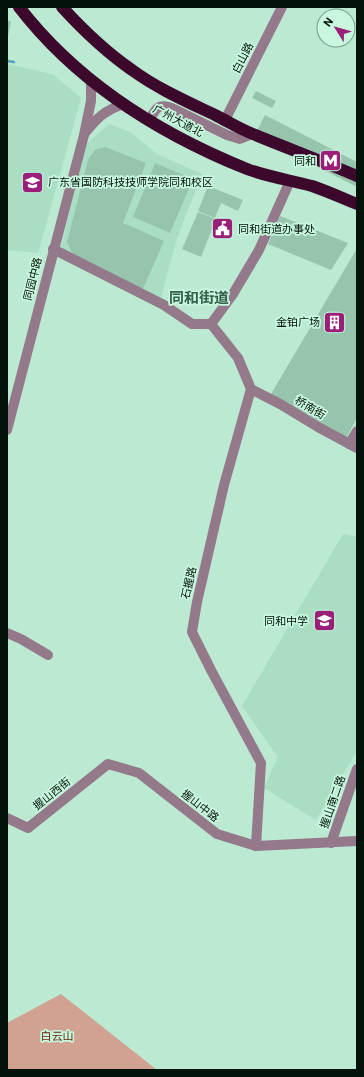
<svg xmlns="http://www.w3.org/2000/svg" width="364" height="1077" viewBox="0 0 364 1077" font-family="Roboto,'Noto Sans SC',sans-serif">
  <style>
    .built { fill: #a9dec2 }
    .green { fill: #d1a291 }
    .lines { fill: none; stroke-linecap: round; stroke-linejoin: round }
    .stream { stroke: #51a4bf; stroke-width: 2.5 }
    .building { fill: #97c4ac }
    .minor { stroke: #937989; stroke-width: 10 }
    .highway { stroke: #3c092d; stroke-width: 12 }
    .labels { text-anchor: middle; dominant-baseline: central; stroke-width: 3.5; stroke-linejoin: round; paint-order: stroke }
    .street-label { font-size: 11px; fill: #03130b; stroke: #c8f7de }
    .poi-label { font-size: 11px; fill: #03130b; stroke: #c8f7de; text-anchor: end }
    .park-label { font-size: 11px; fill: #63260b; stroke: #c8f7de }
    .district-label { font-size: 15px; font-weight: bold; fill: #36604b; stroke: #c8f7de }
  </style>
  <rect width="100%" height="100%" fill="#bbe9d1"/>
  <g class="built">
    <polygon points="7,64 52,74 81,98 38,253 7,250"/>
    <polygon points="109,124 130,132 157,154 202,174 176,241 161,298 61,248 86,144"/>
    <polygon points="343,534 357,537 357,751 316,820 264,788 278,757 242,706"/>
  </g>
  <polygon class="green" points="61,994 157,1070 7,1070 7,1023"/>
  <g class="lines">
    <polyline class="stream" points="7,61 14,62"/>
  </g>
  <g class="building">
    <polygon points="7,21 11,21 8,37 7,36"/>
    <polygon points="256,91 276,101 272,108 252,98"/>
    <polygon points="265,115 357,162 357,187 255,135"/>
    <polygon points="105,147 146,163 123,223 164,241 142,291 74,257 67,242 88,160 95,150"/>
    <polygon points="155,163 193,179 170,233 133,217"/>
    <polygon points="208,186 243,200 238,211 221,203 215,218 198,211"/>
    <polygon points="198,212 216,219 201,257 182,249"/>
    <polygon points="280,216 348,243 331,270 268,244"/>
    <polygon points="356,250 357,251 357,418 346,438 271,394"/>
  </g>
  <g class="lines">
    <g class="minor">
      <polyline points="225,120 282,7"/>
      <path d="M149,121C156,108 158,102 174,109L227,135L240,139L252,134"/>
      <path d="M85,133C97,118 105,110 124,104"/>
      <polyline points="53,249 164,305 192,324 211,324"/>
      <polyline points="211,324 238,358 251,389 224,485 197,602 192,632 212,672 261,763 256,846"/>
      <polyline points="211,324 233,294 259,250 290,181"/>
      <polyline points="251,389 280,404 318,427 357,448"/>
      <polyline points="7,430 84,135 91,101 91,79"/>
      <polyline points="349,444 357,431"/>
      <polyline points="7,633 21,639 48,655"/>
      <polyline points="7,818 28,828 108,764 139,773 217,834 256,846 357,841"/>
      <polyline points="331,843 357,769"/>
    </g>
    <g class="highway">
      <path d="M19,7C77,82 160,134 247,169C268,177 290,180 312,186C327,191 342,198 357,204"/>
      <path d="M62,7C83,30 106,52 132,70C158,89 188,102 217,116C229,122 240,129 253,134C287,148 322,161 357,176"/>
    </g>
  </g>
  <defs>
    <symbol id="metro-square" viewBox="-11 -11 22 22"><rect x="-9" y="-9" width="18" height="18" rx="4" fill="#991f78" stroke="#c8f7de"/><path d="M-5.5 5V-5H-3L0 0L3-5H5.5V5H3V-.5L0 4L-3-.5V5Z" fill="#fff"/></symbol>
    <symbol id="school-square" viewBox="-11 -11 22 22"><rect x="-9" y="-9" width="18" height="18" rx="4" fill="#991f78" stroke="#c8f7de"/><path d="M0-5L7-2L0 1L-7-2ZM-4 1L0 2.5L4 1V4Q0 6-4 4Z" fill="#fff"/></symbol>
    <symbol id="civic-square" viewBox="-11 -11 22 22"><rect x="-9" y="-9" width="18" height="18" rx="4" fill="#991f78" stroke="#c8f7de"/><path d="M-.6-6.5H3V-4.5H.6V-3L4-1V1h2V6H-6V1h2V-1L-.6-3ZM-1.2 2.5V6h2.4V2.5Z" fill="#fff"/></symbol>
    <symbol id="building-square" viewBox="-11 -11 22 22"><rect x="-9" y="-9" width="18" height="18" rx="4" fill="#991f78" stroke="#c8f7de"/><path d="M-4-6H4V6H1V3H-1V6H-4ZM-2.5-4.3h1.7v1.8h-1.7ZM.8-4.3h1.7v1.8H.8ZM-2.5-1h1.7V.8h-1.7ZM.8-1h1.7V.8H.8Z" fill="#fff"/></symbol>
  </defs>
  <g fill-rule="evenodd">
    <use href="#metro-square" x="318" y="148" width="25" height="25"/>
    <use href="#school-square" x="20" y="170" width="25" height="25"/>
    <use href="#civic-square" x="210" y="216" width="25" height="25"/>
    <use href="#building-square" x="322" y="310" width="25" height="25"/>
    <use href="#school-square" x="312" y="608" width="25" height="25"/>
  </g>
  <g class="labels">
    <g class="street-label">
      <text transform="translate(243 58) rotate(-63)">白山路</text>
      <text transform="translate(178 121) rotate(28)">广州大道北</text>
      <text transform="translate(33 279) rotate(-76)">同园中路</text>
      <text transform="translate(310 408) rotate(31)">桥南街</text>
      <text transform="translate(189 583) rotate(-77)">石握路</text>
      <text transform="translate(52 794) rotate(-39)">握山西街</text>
      <text transform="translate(333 802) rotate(-71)">握山南二路</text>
      <text transform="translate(200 806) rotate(38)">握山中路</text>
    </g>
    <g class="poi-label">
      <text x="316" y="161">同和</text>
      <text x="48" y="182" text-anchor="start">广东省国防科技技师学院同和校区</text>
      <text x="238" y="229" text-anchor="start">同和街道办事处</text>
      <text x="320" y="322">金铂广场</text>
      <text x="308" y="621">同和中学</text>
    </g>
    <g class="park-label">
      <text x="57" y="1036">白云山</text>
    </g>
    <g class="district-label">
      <text x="199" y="298">同和街道</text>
    </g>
  </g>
  <rect width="364" height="1077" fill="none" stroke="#03130b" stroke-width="16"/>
  <g transform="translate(336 28) rotate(307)"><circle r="19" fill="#c8f7de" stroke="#799c8a"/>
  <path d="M0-3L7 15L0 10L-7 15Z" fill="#991f78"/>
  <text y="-6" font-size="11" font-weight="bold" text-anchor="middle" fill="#03130b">N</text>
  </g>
</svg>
